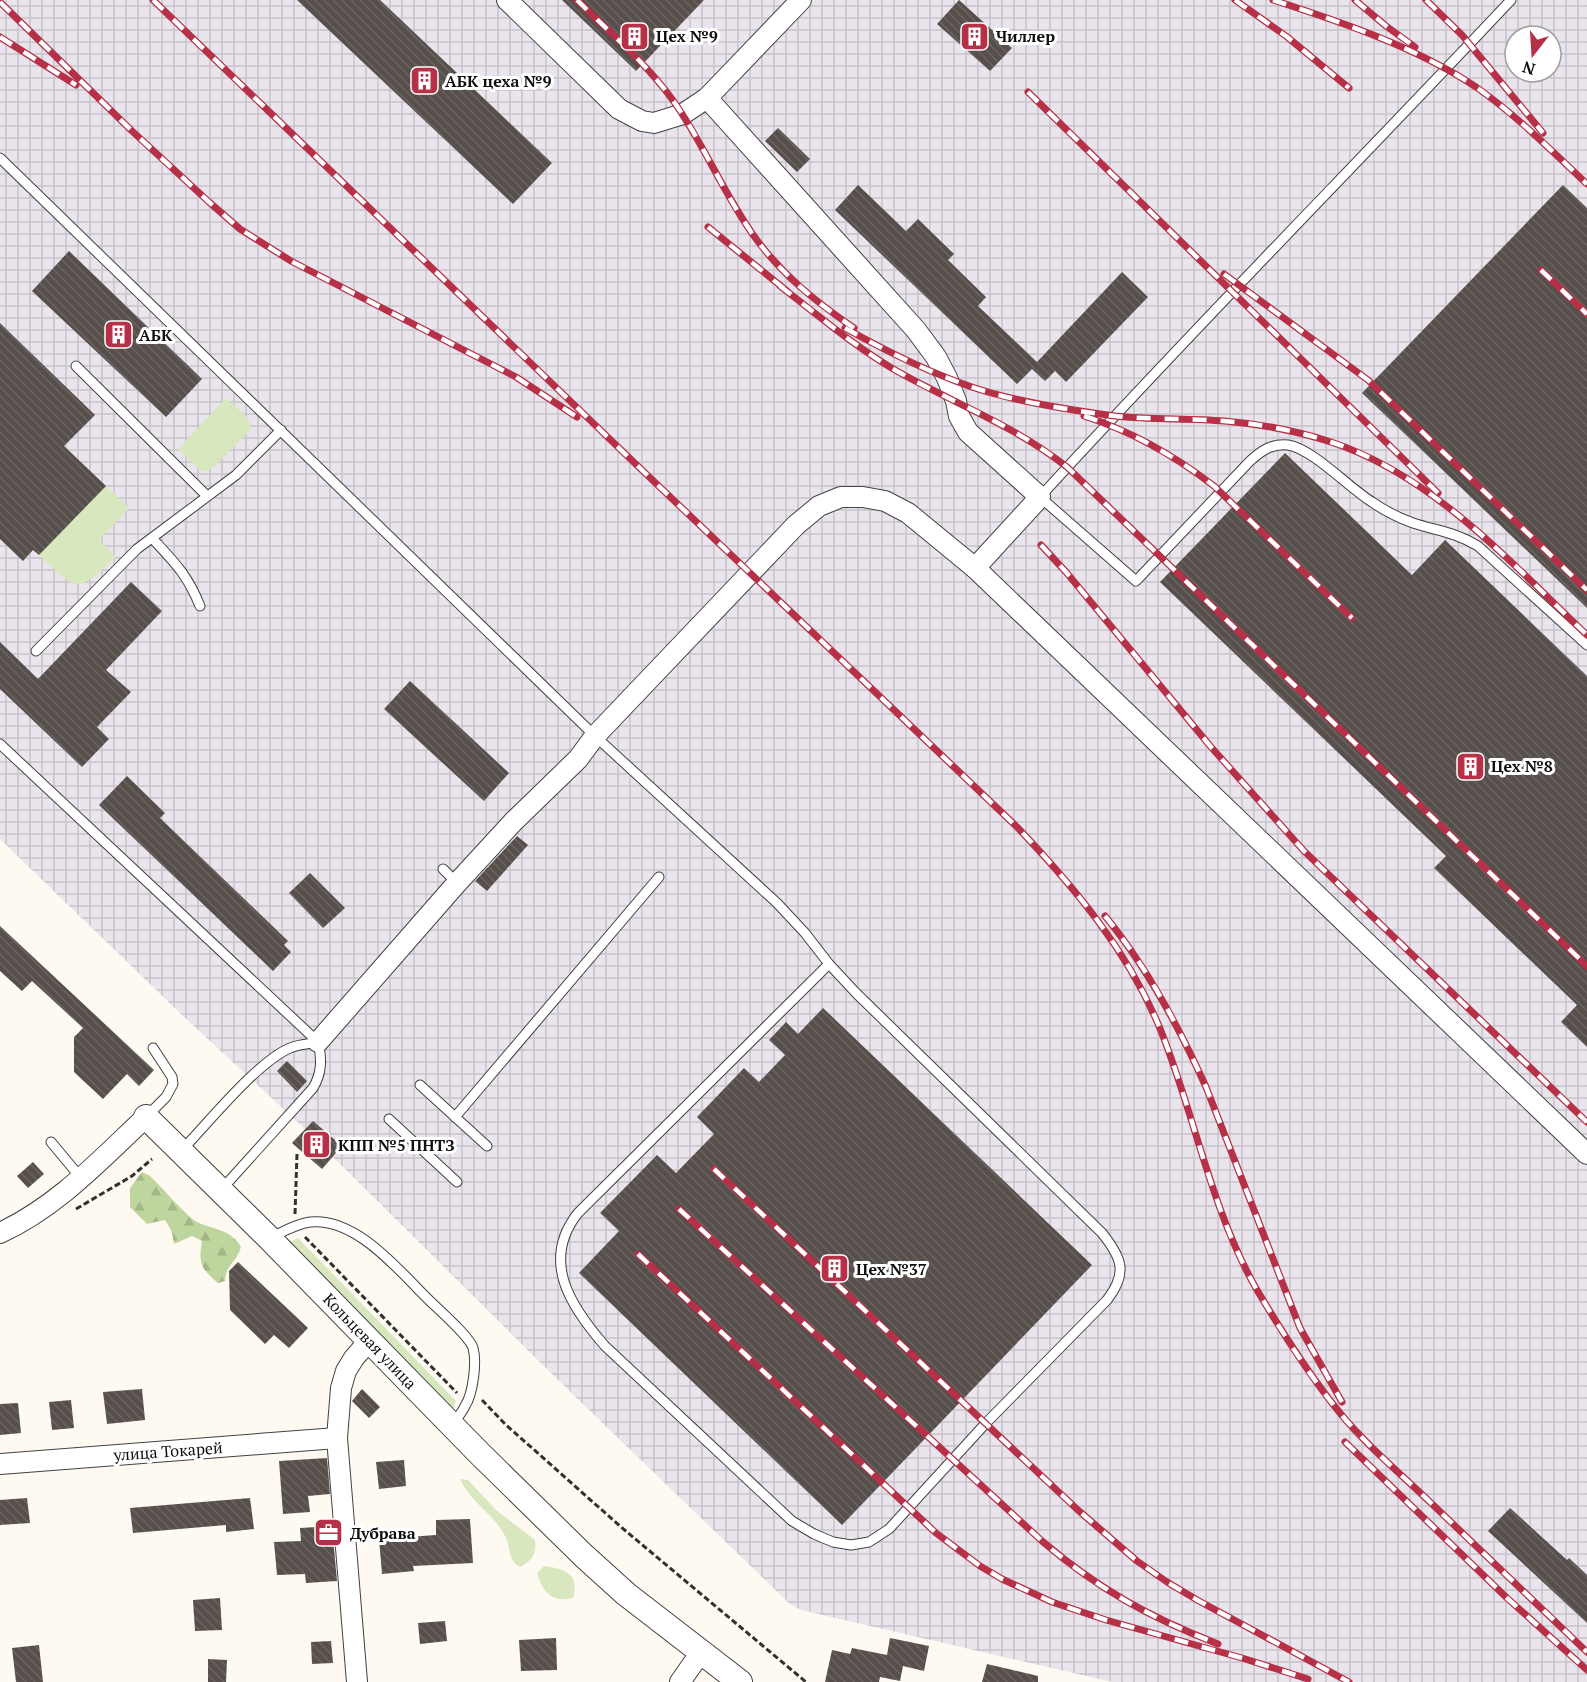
<svg xmlns="http://www.w3.org/2000/svg" width="1587" height="1682" viewBox="0 0 1587 1682" font-family="'PT Serif',serif">
  <style>
    .industrial { fill: url(#industrial-grid); fill-rule: evenodd }
    .grass { fill: #d8e7bd }
    .forest { fill: url(#forest-firs) }
    .building { fill: url(#building-back-hatch) }
    .lines { fill: none; stroke-linecap: round; stroke-linejoin: round }
    .service-casing { stroke: #424242; stroke-width: 11 }
    .minor-casing { stroke: #424242; stroke-width: 22 }
    .tertiary-casing { stroke: #424242; stroke-width: 26 }
    .path { stroke: #313131; stroke-width: 3; stroke-dasharray: 6 3; stroke-linecap: butt }
    .service { stroke: #fff; stroke-width: 9 }
    .minor { stroke: #fff; stroke-width: 20 }
    .tertiary { stroke: #fff; stroke-width: 24 }
    .rail-casing { stroke: #b63047; stroke-width: 7 }
    .rail { stroke: #fff; stroke-width: 4.5; stroke-dasharray: 14; stroke-linecap: butt }
    .labels { text-anchor: middle; dominant-baseline: central; stroke-width: 6; stroke-linejoin: round; paint-order: stroke }
    .poi-label { font-size: 16px; font-weight: bold; fill: #0f0f0f; stroke: #fff; text-anchor: start }
    .street-label { font-size: 16px; fill: #0f0f0f; stroke: #fff }
  </style>
  <defs>
    <pattern id="industrial-grid" width="8" height="8" patternUnits="userSpaceOnUse" patternTransform="scale(1.5)"><rect width="8" height="8" fill="#eae4ed"/><path d="M0 4h8M4 0v8" fill="none" stroke="#c8c2ca"/></pattern>
    <pattern id="forest-firs" width="22" height="20" patternUnits="userSpaceOnUse" patternTransform="scale(1.5)"><rect width="22" height="20" fill="#bed69d"/><path d="M5 1l3.5 6h-7zM16 11l3.5 6h-7z" fill="#a2b686"/></pattern>
    <pattern id="building-back-hatch" width="6" height="6" patternUnits="userSpaceOnUse" patternTransform="scale(1.5)"><rect width="6" height="6" fill="#574f4c"/><path d="M-1 5l2 2M0 0l6 6M5-1l2 2" fill="none" stroke="#6a6461"/></pattern>
  </defs>
  <rect width="100%" height="100%" fill="#fefaf1"/>
  <path class="industrial" d="M0,0H1587V1682H1112L801,1610L790,1604L556,1378L333,1157L322,1169L292,1143L305,1129L183,1016L0,839ZM1515,36H1551V72H1515Z"/>
  <g class="grass">
    <path d="M226,398C235,407 250,416 251,429L214,467L207,471H201L178,449Z"/>
    <path d="M106,486L129,508L99,540L116,557C75,595 79,592 39,555Z"/>
    <polygon points="298,1238 456,1401 453,1409 290,1242"/>
    <path d="M460,1479L468,1480L496,1510L535,1540C537,1554 532,1561 520,1567C508,1561 511,1549 506,1538C496,1516 471,1503 460,1479Z"/>
    <path d="M544,1566C565,1569 580,1574 573,1598C551,1603 543,1592 537,1573Z"/>
  </g>
  <path class="forest" d="M142,1172L150,1176C160,1185 188,1218 197,1222C214,1230 231,1229 241,1247C237,1262 226,1264 225,1281L218,1283C201,1269 198,1263 202,1241L192,1236L174,1244L172,1232L165,1220L147,1224L130,1207V1188Z"/>
  <g class="building">
    <polygon points="297,0 380,0 552,163 513,204"/>
    <polygon points="562,0 704,0 636,71"/>
    <polygon points="959,0 1012,48 990,71 937,24"/>
    <polygon points="778,128 810,159 797,172 765,141"/>
    <polygon points="858,185 906,231 918,219 954,254 948,260 986,297 978,306 1037,362 1122,272 1148,297 1066,382 1055,371 1045,381 1032,369 1017,384 835,210"/>
    <polygon points="1563,185 1587,208 1587,608 1362,393"/>
    <polygon points="69,251 202,379 166,417 32,291"/>
    <polygon points="0,323 95,415 64,446 106,486 39,555 33,550 23,561 0,539"/>
    <polygon points="1285,453 1412,575 1445,540 1587,676 1587,1047 1561,1022 1577,1005 1434,868 1446,856 1160,582"/>
    <polygon points="131,582 162,611 106,670 131,692 97,727 109,739 82,767 0,689 0,642 38,679"/>
    <polygon points="410,681 509,773 484,801 384,709"/>
    <polygon points="127,776 165,813 160,818 288,941 284,945 291,952 273,971 99,805"/>
    <polygon points="517,836 528,845 487,891 475,881"/>
    <polygon points="310,873 345,908 323,928 289,893"/>
    <polygon points="0,926 154,1070 139,1086 127,1074 103,1099 74,1072 74,1037 83,1028 32,981 22,991 0,971"/>
    <polygon points="823,1008 1092,1265 842,1525 579,1273 619,1231 600,1213 657,1155 676,1173 714,1134 697,1117 744,1068 759,1082 785,1055 769,1040 786,1022 798,1034"/>
    <polygon points="287,1061 307,1081 297,1092 277,1071"/>
    <polygon points="313,1121 342,1146 322,1169 292,1143"/>
    <polygon points="33,1162 44,1174 28,1188 17,1176"/>
    <polygon points="238,1262 308,1328 289,1348 274,1335 265,1344 230,1310 229,1271"/>
    <polygon points="142,1389 145,1420 107,1424 103,1392"/>
    <polygon points="362,1389 380,1407 369,1418 352,1401"/>
    <polygon points="71,1400 74,1428 52,1430 49,1402"/>
    <polygon points="18,1403 21,1433 0,1435 0,1404"/>
    <polygon points="327,1458 330,1494 308,1496 310,1512 283,1514 279,1461"/>
    <polygon points="404,1460 406,1486 379,1489 376,1462"/>
    <polygon points="27,1498 30,1523 0,1525 0,1500"/>
    <polygon points="250,1498 254,1529 226,1532 226,1525 133,1533 130,1508"/>
    <polygon points="1510,1508 1567,1560 1569,1558 1587,1575 1587,1623 1488,1531"/>
    <polygon points="470,1519 473,1563 413,1566 414,1571 382,1574 379,1539 436,1535 436,1520"/>
    <polygon points="332,1526 337,1581 306,1583 305,1574 277,1575 274,1542 301,1541 300,1528"/>
    <polygon points="220,1598 222,1630 195,1631 193,1600"/>
    <polygon points="445,1621 447,1641 420,1644 418,1623"/>
    <polygon points="556,1638 557,1670 521,1671 519,1640"/>
    <polygon points="890,1638 929,1646 924,1671 903,1666 900,1681 880,1677 879,1682 825,1682 832,1650 850,1654 852,1648 887,1655"/>
    <polygon points="331,1641 333,1663 312,1664 311,1642"/>
    <polygon points="39,1645 43,1682 16,1682 12,1648"/>
    <polygon points="208,1659 227,1660 226,1682 208,1682"/>
    <polygon points="987,1664 1038,1676 1038,1682 982,1682"/>
  </g>
  <g class="lines">
    <defs>
      <g id="service">
        <path d="M1511,0C1355,166 1194,328 1040,497L1136,581L1250,461C1261,451 1272,443 1288,445C1313,449 1349,488 1372,502C1385,511 1399,518 1413,523C1438,531 1455,532 1478,546L1587,645"/>
        <path d="M0,158L595,736L777,903L805,933L829,964L578,1213C540,1261 571,1307 605,1346L792,1521L814,1534L833,1542L851,1545L869,1542L889,1529L986,1423L1107,1300C1128,1273 1122,1258 1102,1233L856,993L829,964"/>
        <polyline points="76,366 207,496"/>
        <path d="M152,538C175,563 187,574 200,606"/>
        <polyline points="36,651 137,549 236,475 281,430"/>
        <path d="M0,744L318,1042C322,1059 322,1073 313,1088L221,1190"/>
        <polyline points="443,869 457,883"/>
        <polyline points="420,1085 487,1146"/>
        <polyline points="146,1117 166,1097 173,1084 172,1077 153,1048"/>
        <polyline points="455,1117 659,877"/>
        <polyline points="389,1119 457,1182"/>
        <polyline points="51,1142 81,1178"/>
        <path d="M182,1150C209,1122 257,1062 290,1048C299,1044 309,1044 318,1042"/>
        <path d="M272,1237C284,1231 296,1224 310,1222C357,1217 400,1272 430,1301C439,1310 470,1337 473,1348C477,1362 473,1394 465,1406C462,1413 456,1419 452,1425"/>
      </g>
      <g id="minor">
        <polyline points="507,0 619,109 642,121 654,123 683,114 707,98 801,0"/>
        <polyline points="707,98 916,330 936,357 947,378 956,401 959,416 968,432 1040,497 975,568"/>
        <polyline points="318,1042 457,883 514,821 578,759 595,736 796,525 819,506 841,497 863,497 885,501 908,513 975,568 1587,1154"/>
        <path d="M0,1233C58,1206 100,1160 146,1117"/>
        <polyline points="0,1464 337,1438"/>
        <polyline points="357,1682 337,1438 341,1388 346,1371 354,1358 369,1341"/>
        <polyline points="680,1682 701,1652"/>
      </g>
      <polyline id="tertiary" points="146,1117 269,1238 479,1453 584,1556 626,1594 740,1682"/>
    </defs>
    <use href="#service" class="service-casing"/>
    <use href="#minor" class="minor-casing"/>
    <use href="#tertiary" class="tertiary-casing"/>
    <g class="path">
      <polyline points="76,1209 132,1176 152,1159"/>
      <polyline points="295,1214 297,1154"/>
      <polyline points="305,1237 457,1393"/>
      <polyline points="482,1400 505,1424 621,1527 806,1682"/>
    </g>
    <use href="#service" class="service"/>
    <use href="#minor" class="minor"/>
    <use href="#tertiary" class="tertiary"/>
    <defs>
      <g id="rail">
        <path d="M153,0L644,472L1017,827C1075,888 1129,952 1161,1031C1195,1116 1211,1210 1257,1290C1282,1332 1309,1375 1340,1413C1367,1446 1401,1474 1431,1503C1483,1553 1535,1602 1587,1652"/>
        <path d="M577,0C609,32 645,62 672,99C703,142 723,193 754,236C781,274 816,302 854,328"/>
        <polyline points="1235,0 1286,36 1349,88"/>
        <path d="M1273,0C1341,22 1416,47 1476,87C1516,115 1551,150 1587,184"/>
        <polyline points="1355,0 1386,26 1415,47"/>
        <polyline points="1426,0 1462,35 1543,133"/>
        <polyline points="0,2 132,131 209,202 240,229 291,261 516,377 577,417"/>
        <polyline points="0,37 76,85"/>
        <polyline points="1028,92 1438,493"/>
        <polyline points="708,227 787,291"/>
        <polyline points="1541,270 1587,314"/>
        <polyline points="1224,274 1368,380 1587,590"/>
        <path d="M780,286C818,315 854,346 895,370C955,404 1012,424 1067,467L1587,966"/>
        <path d="M845,328C884,350 926,371 969,386C1011,401 1070,410 1115,416C1152,420 1188,418 1224,421C1261,424 1297,431 1331,442C1434,476 1511,563 1587,635"/>
        <path d="M1084,416C1131,431 1175,456 1214,486L1352,618"/>
        <polyline points="1041,545 1066,572 1211,747 1304,851 1587,1122"/>
        <path d="M1105,916C1147,967 1179,1027 1206,1087L1300,1328L1342,1402"/>
        <polyline points="714,1169 1079,1511 1137,1561 1167,1582 1199,1601 1349,1682"/>
        <path d="M679,1209L1042,1541C1098,1589 1149,1617 1218,1644"/>
        <polyline points="638,1254 936,1533 980,1566 1002,1579 1052,1602 1106,1620 1242,1658 1308,1679"/>
        <polyline points="1345,1442 1507,1598 1587,1670"/>
      </g>
    </defs>
    <use href="#rail" class="rail-casing"/>
    <use href="#rail" class="rail"/>
  </g>
  <defs>
    <symbol id="building-square" viewBox="-11 -11 22 22"><rect x="-9" y="-9" width="18" height="18" rx="4" fill="#b63047" stroke="#fff"/><path d="M-4-6H4V6H1V3H-1V6H-4ZM-2.5-4.3h1.7v1.8h-1.7ZM.8-4.3h1.7v1.8H.8ZM-2.5-1h1.7V.8h-1.7ZM.8-1h1.7V.8H.8Z" fill="#fff"/></symbol>
    <symbol id="office-square" viewBox="-11 -11 22 22"><rect x="-9" y="-9" width="18" height="18" rx="4" fill="#b63047" stroke="#fff"/><path d="M-6-3h4V-5.5h4V-3h4V5H-6ZM-1-4.5V-3h2v-1.5ZM-6 0V1H6V0Z" fill="#fff"/></symbol>
  </defs>
  <g fill-rule="evenodd">
    <use href="#building-square" x="618" y="20" width="33" height="33"/>
    <use href="#building-square" x="958" y="20" width="33" height="33"/>
    <use href="#building-square" x="408" y="64" width="33" height="33"/>
    <use href="#building-square" x="102" y="318" width="33" height="33"/>
    <use href="#building-square" x="1454" y="750" width="33" height="33"/>
    <use href="#building-square" x="300" y="1128" width="33" height="33"/>
    <use href="#building-square" x="818" y="1252" width="33" height="33"/>
    <use href="#office-square" x="312" y="1516" width="33" height="33"/>
  </g>
  <g class="labels">
    <g class="poi-label">
      <text x="656" y="36">Цех №9</text>
      <text x="996" y="36">Чиллер</text>
      <text x="445" y="81">АБК цеха №9</text>
      <text x="139" y="335">АБК</text>
      <text x="1491" y="766">Цех №8</text>
      <text x="338" y="1145">КПП №5 ПНТЗ</text>
      <text x="856" y="1269">Цех №37</text>
      <text x="350" y="1533">Дубрава</text>
    </g>
    <g class="street-label">
      <text transform="translate(370 1341) rotate(46)">Кольцевая улица</text>
      <text transform="translate(168 1451) rotate(-4)">улица Токарей</text>
    </g>
  </g>
  <g transform="translate(1533 54) rotate(197)"><circle r="28" fill="#ffffff" stroke="#9f9f9f" stroke-width="1.5"/>
  <path d="M0-4.5L10 22L0 15L-10 22Z" fill="#b63047"/>
  <text y="-9" font-size="16" font-weight="bold" text-anchor="middle" fill="#0f0f0f">N</text>
  </g>
</svg>
